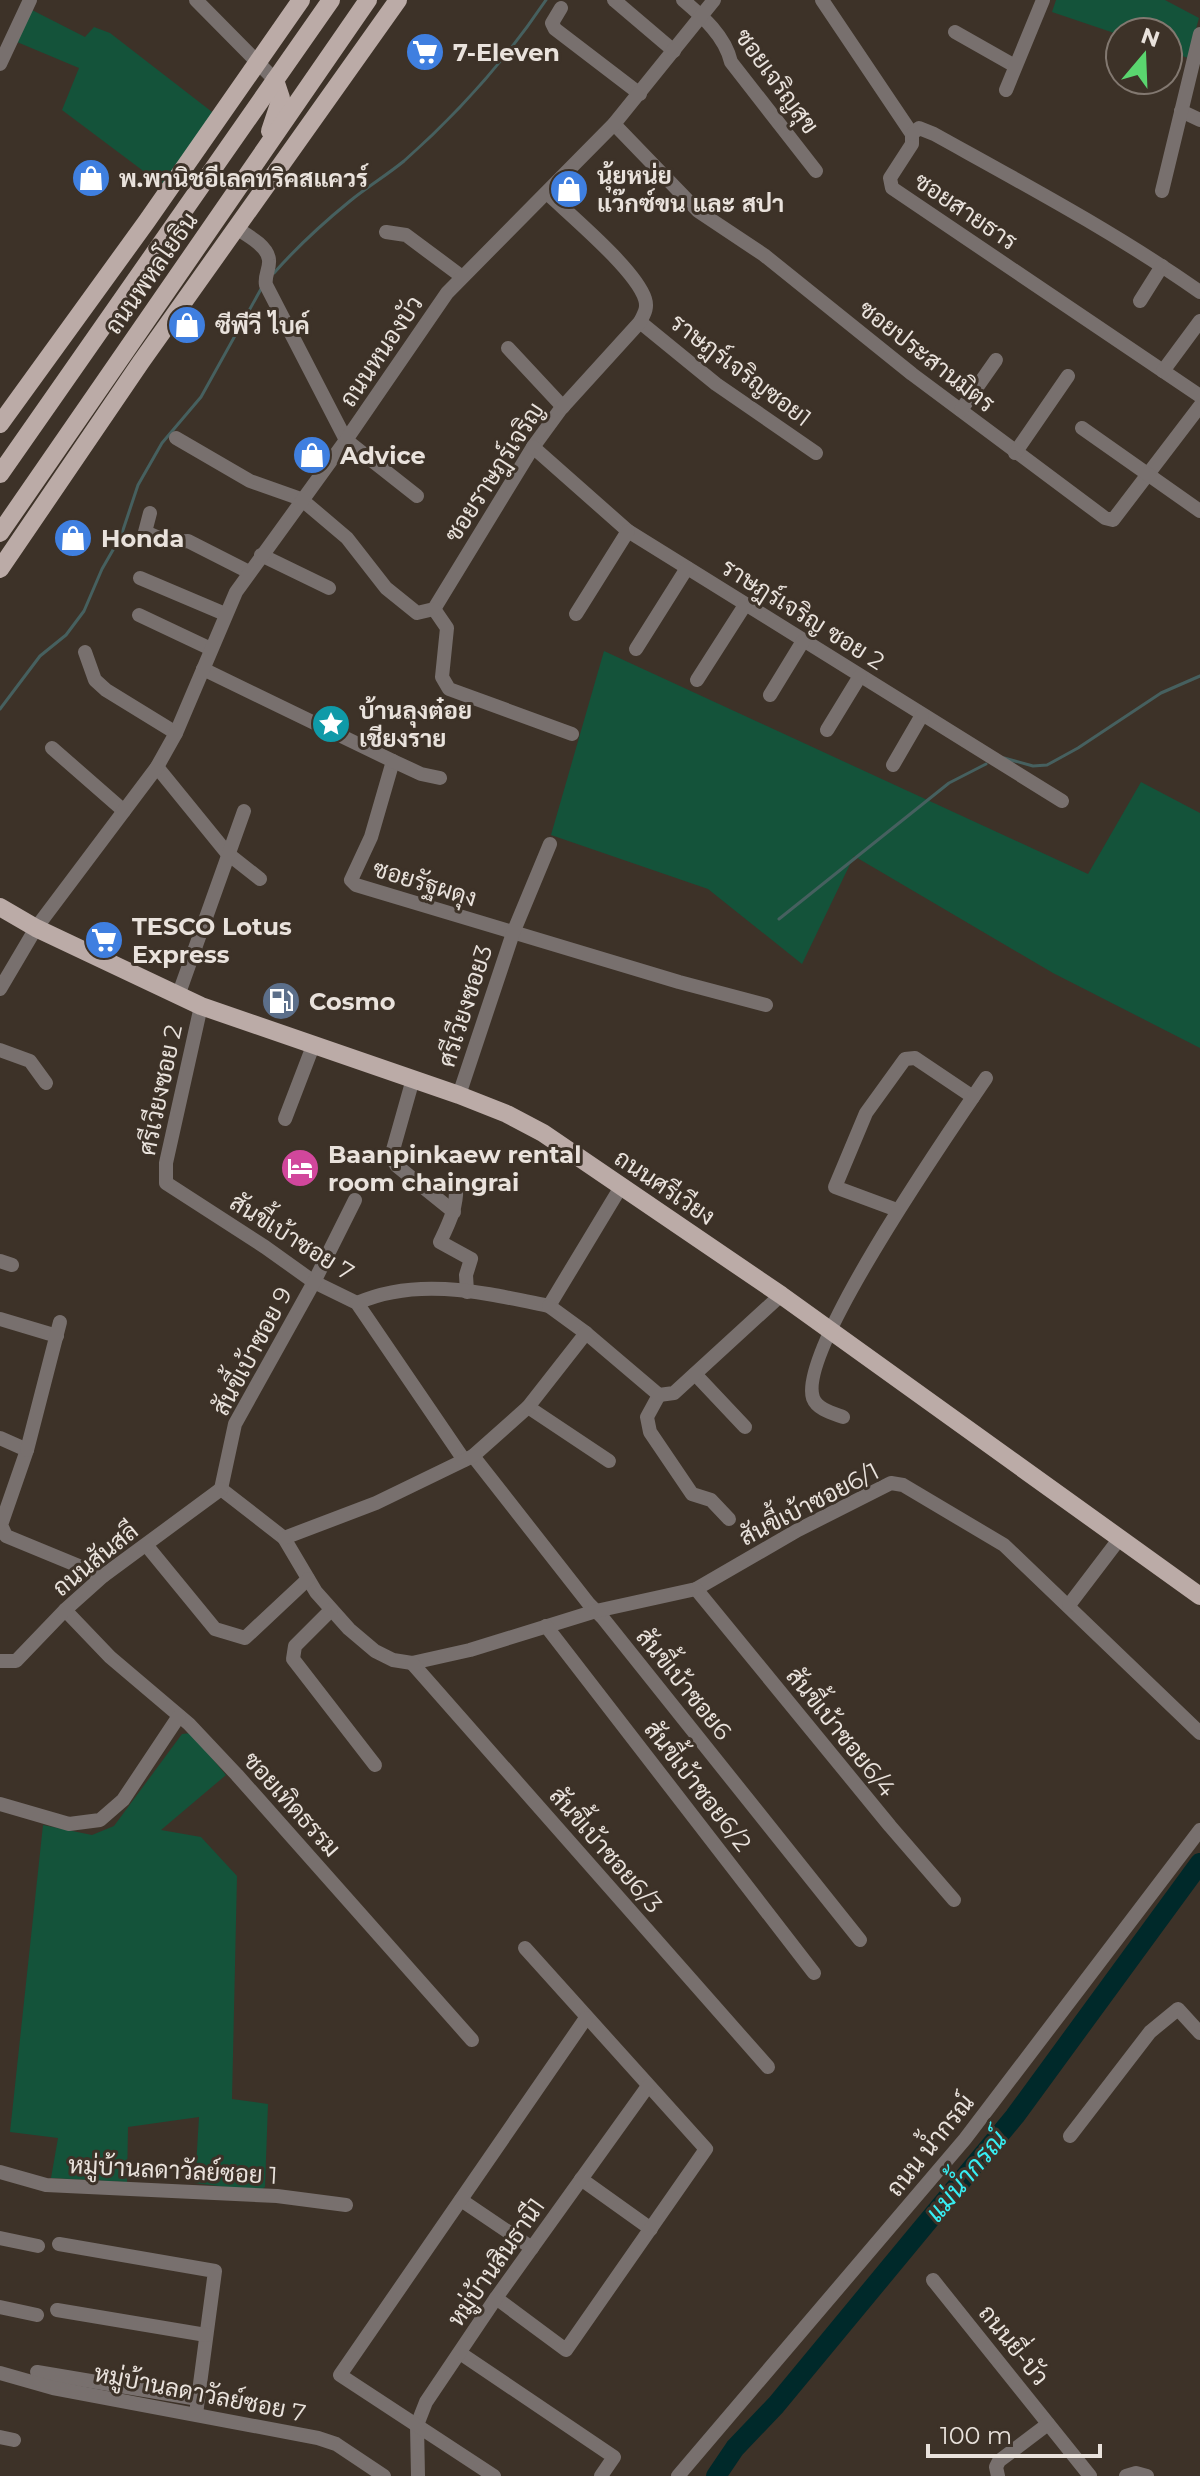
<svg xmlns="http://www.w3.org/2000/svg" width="1200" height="2476" viewBox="0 0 1200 2476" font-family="Montserrat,Sarabun,sans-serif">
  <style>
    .green { fill: #14533a }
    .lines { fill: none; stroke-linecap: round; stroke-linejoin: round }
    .stream { stroke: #46605f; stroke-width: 3 }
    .river { stroke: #00292a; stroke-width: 20 }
    .minor { stroke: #78706e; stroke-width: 14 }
    .major { stroke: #bbaba7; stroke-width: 18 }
    .labels { text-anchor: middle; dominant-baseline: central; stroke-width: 6; stroke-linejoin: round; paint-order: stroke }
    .poi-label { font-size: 24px; font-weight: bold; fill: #e9e2dc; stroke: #3d3228; text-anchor: start }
    .street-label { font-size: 24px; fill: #e9e2dc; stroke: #3d3228 }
    .water-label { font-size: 26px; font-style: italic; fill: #37eef3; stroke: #3d3228 }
  </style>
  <rect width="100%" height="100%" fill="#3d3228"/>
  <g class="green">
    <polygon points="1056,0 1165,0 1199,18 1188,58 1168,51 1168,32 1120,32 1120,35 1052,12"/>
    <polygon points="32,10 85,37 94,27 110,33 216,115 162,185 62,110 79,68 17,42"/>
    <polygon points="604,651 1088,874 1141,782 1200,813 1200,1048 1053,973 854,856 802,964 708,889 551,835"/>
    <polygon points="191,1733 226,1775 161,1830 201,1837 237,1876 232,2099 268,2104 265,2187 259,2191 195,2183 199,2117 128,2127 127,2182 51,2178 58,2138 10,2132 43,1825 92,1835 114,1826 182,1734"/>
  </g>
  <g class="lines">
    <g class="stream">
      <path d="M274,273C297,247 323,223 350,201C367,187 387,175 404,161C457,114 507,58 546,0"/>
      <polyline points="0,709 40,656 66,635 84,611 102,569 121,536 138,485 162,443 201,397 261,289"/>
      <polyline points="1004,758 1033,766 1047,765 1078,748 1161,693 1200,676"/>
      <polyline points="779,919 949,783 986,764"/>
    </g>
    <polyline class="river" points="716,2476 735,2448 776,2405 1015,2116 1200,1863"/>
    <g class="minor">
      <polyline points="196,0 275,80"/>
      <polyline points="614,0 674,51"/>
      <path d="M683,0C703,17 725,36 731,62L816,171"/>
      <polyline points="822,0 912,134 912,144 890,178 892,188 1200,396"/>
      <polyline points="561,8 552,23 555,29 640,94"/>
      <polyline points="955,32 1015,66"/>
      <polyline points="0,64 30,0"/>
      <polyline points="1006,90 1043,0"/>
      <polyline points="1181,111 1200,120"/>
      <polyline points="614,124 698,211 764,255 912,374 1105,518 1113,520 1200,406"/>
      <path d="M912,134L919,128L934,134C1024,184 1116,233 1200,292"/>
      <polyline points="1162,191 1200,34"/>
      <path d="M236,228C247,235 268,246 269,260C270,269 264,276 266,285L346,440L417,496"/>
      <polyline points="386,232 406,235 461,276"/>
      <polyline points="1140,301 1162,266"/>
      <polyline points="640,322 716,384 816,453"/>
      <polyline points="508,348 563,407"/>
      <polyline points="1163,371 1200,321"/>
      <polyline points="961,410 996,360"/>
      <polyline points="1082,428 1200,511"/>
      <path d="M176,438L250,481L301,499L347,538L386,588L417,613L434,609L533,447L560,410L640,322C644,314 648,308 645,299C636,270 571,216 547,193"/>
      <polyline points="533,447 628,531 1062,801"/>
      <polyline points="1015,453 1068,376"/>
      <polyline points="150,513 145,532 168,542 188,541 249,572"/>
      <polyline points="261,555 329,588"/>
      <polyline points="140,578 225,614"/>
      <polyline points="434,609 447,628 442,677 449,689 572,734"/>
      <polyline points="576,614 628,531"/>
      <polyline points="139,615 211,649"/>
      <polyline points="636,649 687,568"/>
      <polyline points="85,652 95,680 106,690 176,733"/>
      <polyline points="203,669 393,761 371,837 351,880 356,885 679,982 766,1005"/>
      <polyline points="697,680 745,605"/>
      <polyline points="770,695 803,641"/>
      <polyline points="827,730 860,676"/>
      <polyline points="52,748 124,811"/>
      <polyline points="393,761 421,774 440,778"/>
      <polyline points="893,765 922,715"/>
      <polyline points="157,767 227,853 260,879"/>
      <polyline points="0,989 36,928 157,767 176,733 236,592 346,440 447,293 614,124 714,0"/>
      <polyline points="178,996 244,811"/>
      <polyline points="201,1006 166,1163 166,1183 265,1247 314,1282 357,1303 464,1460"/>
      <polyline points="0,1050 30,1061 46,1083"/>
      <polyline points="413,1079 391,1157 397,1166 454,1212"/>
      <polyline points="459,1095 513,933 550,844"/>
      <polyline points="285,1119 313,1046"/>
      <path d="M456,1182C458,1205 450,1221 440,1242L471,1259L466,1275L467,1292"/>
      <polyline points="897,1210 835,1187 866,1113 905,1059 915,1058 973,1097"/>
      <polyline points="0,1261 12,1265"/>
      <path d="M357,1303C419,1276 485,1293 549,1306L622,1185"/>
      <polyline points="549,1306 586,1333"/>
      <polyline points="0,1319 57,1336"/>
      <polyline points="695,1374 745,1427"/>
      <polyline points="659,1395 647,1417 650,1432 692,1494 711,1500 729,1519"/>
      <polyline points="528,1407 609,1461"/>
      <path d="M843,1417C832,1413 817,1409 813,1398C797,1351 954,1125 986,1078"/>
      <polyline points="0,1438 27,1450 1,1525 6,1536 103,1576"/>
      <polyline points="27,1450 60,1322"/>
      <polyline points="473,1456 589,1604 602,1617 860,1940"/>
      <polyline points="221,1489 284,1538 316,1592 349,1629 375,1651 393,1660 412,1663 470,1650 596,1611 696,1589 798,1530 891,1483 903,1485 1004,1545 1200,1733"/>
      <polyline points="221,1489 235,1424 314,1282 355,1200"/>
      <polyline points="284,1538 376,1503 473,1456 528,1407 586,1333 659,1395 674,1393 781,1295"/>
      <polyline points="147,1546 215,1629 245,1638 308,1579"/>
      <polyline points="696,1589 890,1826 954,1900"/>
      <polyline points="1069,1605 1120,1538"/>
      <polyline points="65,1610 110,1657 189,1724 237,1775 472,2040"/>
      <polyline points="331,1610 295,1646 293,1659 375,1765"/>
      <polyline points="546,1626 814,1973"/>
      <polyline points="0,1661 16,1661 65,1610 103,1576 221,1489"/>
      <polyline points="412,1663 768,2067"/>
      <polyline points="0,1804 69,1824 100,1820 123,1800 179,1716"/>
      <polyline points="1070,2136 1150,2032 1178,2009 1200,2033"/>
      <polyline points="0,2172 46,2185 277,2196 346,2205"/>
      <polyline points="581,2179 651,2229"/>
      <polyline points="461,2200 532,2248"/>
      <polyline points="0,2238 38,2246"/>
      <polyline points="59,2244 215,2271 196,2414"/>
      <polyline points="933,2280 1090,2476"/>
      <polyline points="496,2298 566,2350 706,2149 525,1948"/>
      <polyline points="0,2307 37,2315"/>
      <polyline points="57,2310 206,2335"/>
      <polyline points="460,2353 614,2457 601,2476"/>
      <polyline points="37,2372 198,2399"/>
      <polyline points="0,2373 53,2388 318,2438 336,2444 384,2476"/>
      <polyline points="0,2437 14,2440"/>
      <polyline points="418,2476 417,2425 426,2402 496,2298 648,2086"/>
      <polyline points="494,2476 340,2375 586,2018"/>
      <polyline points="678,2476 965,2139 1200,1830"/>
      <polyline points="998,2476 996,2467 999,2461 1048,2424"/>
      <polyline points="1126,2476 1136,2473 1147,2476"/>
    </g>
    <g class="major">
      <polyline points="270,131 281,98 275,80"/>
      <polyline points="0,424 147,221 301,0"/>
      <polyline points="0,474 331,0"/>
      <polyline points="0,533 368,0"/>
      <polyline points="0,569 141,362 398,0"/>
      <polyline points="0,907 36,928 201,1006 459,1095 507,1114 543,1133 781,1295 1200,1596"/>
    </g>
  </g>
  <defs>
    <symbol id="supermarket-disc" viewBox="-11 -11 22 22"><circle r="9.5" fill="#3f7fe0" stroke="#3d3228"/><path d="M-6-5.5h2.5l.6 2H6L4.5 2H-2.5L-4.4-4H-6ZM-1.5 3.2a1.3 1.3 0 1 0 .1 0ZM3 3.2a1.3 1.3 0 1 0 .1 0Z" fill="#fff"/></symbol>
    <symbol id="shop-disc" viewBox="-11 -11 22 22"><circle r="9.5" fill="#3f7fe0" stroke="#3d3228"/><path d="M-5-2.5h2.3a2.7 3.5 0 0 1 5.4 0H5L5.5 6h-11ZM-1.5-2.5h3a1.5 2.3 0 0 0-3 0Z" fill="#fff"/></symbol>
    <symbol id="sight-disc" viewBox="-11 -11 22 22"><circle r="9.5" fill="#0f9aa8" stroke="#3d3228"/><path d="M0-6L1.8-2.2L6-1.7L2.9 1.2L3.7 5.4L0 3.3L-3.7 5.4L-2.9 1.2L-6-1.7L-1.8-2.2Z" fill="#fff"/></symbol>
    <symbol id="fuel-disc" viewBox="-11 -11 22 22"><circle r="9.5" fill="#5c6f8a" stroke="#3d3228"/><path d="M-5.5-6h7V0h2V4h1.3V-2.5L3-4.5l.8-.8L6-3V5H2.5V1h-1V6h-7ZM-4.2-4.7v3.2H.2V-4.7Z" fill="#fff"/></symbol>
    <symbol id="hotel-disc" viewBox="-11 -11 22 22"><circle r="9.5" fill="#d1479c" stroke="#3d3228"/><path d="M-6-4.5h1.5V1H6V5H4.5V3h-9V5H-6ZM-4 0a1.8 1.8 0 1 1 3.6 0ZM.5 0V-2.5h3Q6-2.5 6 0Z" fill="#fff"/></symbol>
  </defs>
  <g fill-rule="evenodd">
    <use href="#supermarket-disc" x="403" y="30" width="44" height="44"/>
    <use href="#shop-disc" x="69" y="156" width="44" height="44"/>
    <use href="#shop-disc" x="547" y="167" width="44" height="44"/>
    <use href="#shop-disc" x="165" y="303" width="44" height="44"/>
    <use href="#shop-disc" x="290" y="433" width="44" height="44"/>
    <use href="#shop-disc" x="51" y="516" width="44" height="44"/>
    <use href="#sight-disc" x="309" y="702" width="44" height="44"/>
    <use href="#supermarket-disc" x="82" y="918" width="44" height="44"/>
    <use href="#fuel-disc" x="259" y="979" width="44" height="44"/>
    <use href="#hotel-disc" x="278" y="1146" width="44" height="44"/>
  </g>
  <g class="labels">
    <g class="poi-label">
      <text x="453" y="52">7-Eleven</text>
      <text x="597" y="175">นุ้ยหนุ่ย<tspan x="597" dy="28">แว๊กซ์ขน และ สปา</tspan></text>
      <text x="119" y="178">พ.พานิชอีเลคทริคสแควร์</text>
      <text x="215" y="325">ซีพีวี ไบค์</text>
      <text x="340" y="455">Advice</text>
      <text x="101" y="538">Honda</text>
      <text x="359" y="710">บ้านลุงต๋อย<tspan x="359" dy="28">เชียงราย</tspan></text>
      <text x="132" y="926">TESCO Lotus<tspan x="132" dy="28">Express</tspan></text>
      <text x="309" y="1001">Cosmo</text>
      <text x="328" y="1154">Baanpinkaew rental<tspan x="328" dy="28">room chaingrai</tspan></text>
    </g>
    <g class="street-label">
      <text transform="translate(777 81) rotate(54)">ซอยเจริญสุข</text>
      <text transform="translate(966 211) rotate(34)">ซอยสายธาร</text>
      <text transform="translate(151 273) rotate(-55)">ถนนพหลโยธิน</text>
      <text transform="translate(381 351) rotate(-56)">ถนนหนองบัว</text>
      <text transform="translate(927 356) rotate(38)">ซอยประสานมิตร</text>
      <text transform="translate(741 370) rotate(37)">ราษฎร์เจริญซอย1</text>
      <text transform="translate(494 472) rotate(-57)">ซอยราษฎร์เจริญ</text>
      <text transform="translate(803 614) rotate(32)">ราษฎร์เจริญ ซอย 2</text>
      <text transform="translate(425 883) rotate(17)">ซอยรัฐผดุง</text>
      <text transform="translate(465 1006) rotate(-72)">ศรีเวียงซอย3</text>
      <text transform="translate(160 1090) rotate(-78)">ศรีเวียงซอย 2</text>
      <text transform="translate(665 1187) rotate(34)">ถนนศรีเวียง</text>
      <text transform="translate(292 1237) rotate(32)">สันขี้เบ้าซอย 7</text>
      <text transform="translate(252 1351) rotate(-62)">สันขี้เบ้าซอย 9</text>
      <text transform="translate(809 1504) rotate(-27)">สันขี้เบ้าซอย6/1</text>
      <text transform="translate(95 1559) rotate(-39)">ถนนสันสลี</text>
      <text transform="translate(684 1684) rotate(51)">สันขี้เบ้าซอย6</text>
      <text transform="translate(841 1732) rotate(51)">สันขี้เบ้าซอย6/4</text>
      <text transform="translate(698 1786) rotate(52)">สันขี้เบ้าซอย6/2</text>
      <text transform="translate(292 1804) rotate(48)">ซอยเทิดธรรม</text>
      <text transform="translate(606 1850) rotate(49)">สันขี้เบ้าซอย6/3</text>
      <text transform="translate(930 2145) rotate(-51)">ถนน น้ำกรณ์</text>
      <text transform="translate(173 2170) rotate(3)">หมู่บ้านลดาวัลย์ซอย 1</text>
      <text transform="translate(496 2262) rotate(-55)">หมู่บ้านสินธานี1</text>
      <text transform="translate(1014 2345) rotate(51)">ถนนยี่-บัว</text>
      <text transform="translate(200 2393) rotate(11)">หมู่บ้านลดาวัลย์ซอย 7</text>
    </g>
    <g class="water-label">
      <text transform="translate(966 2176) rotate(-50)">แม่น้ำกรณ์</text>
    </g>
  </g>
  <g transform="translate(1144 56) rotate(19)"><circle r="38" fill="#3d3228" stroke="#827870" stroke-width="2"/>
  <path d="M0-6L14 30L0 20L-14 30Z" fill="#5ad56f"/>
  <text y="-12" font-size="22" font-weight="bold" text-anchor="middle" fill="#e9e2dc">N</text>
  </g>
  <path d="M928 2444v12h172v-12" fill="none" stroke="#e9e2dc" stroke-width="4"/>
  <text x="940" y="2444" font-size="24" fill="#e9e2dc" stroke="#3d3228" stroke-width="6" paint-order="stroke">100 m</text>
</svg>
